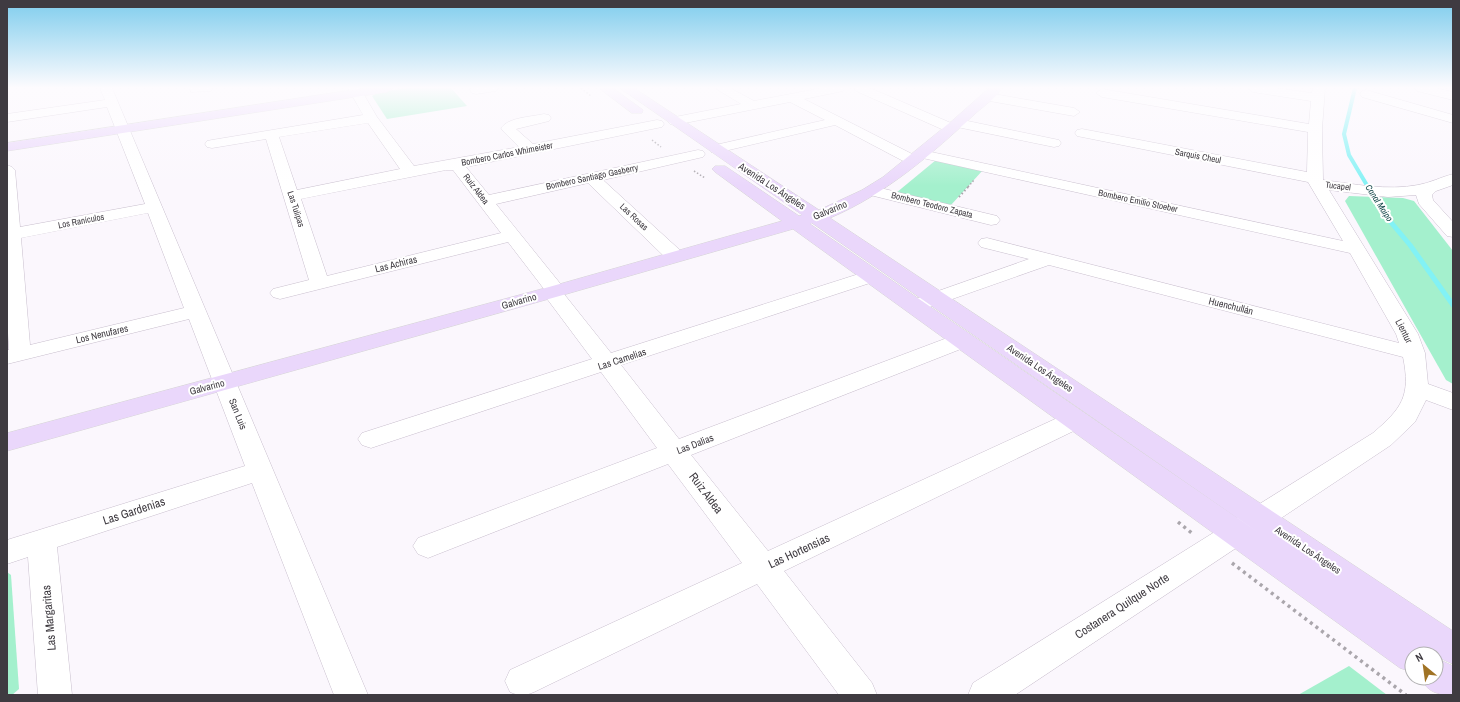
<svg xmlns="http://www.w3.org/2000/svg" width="1460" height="702" viewBox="0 0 1460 702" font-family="'Archivo Narrow',sans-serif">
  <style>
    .green { fill: #a4f0cd }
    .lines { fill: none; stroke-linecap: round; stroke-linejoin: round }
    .stream-far1 { stroke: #82f2f5; stroke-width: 4 }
    .stream { stroke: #82f2f5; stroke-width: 5 }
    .minor-casing { stroke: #c9bfce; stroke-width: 1 }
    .major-casing { stroke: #d5d4d5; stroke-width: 1 }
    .path-far2 { stroke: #aaa6ac; stroke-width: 1.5; stroke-dasharray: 1.5 2; stroke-linecap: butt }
    .path-far1 { stroke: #aaa6ac; stroke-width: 2; stroke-dasharray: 1.5 2.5; stroke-linecap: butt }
    .path { stroke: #aaa6ac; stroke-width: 3.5; stroke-dasharray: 3 4; stroke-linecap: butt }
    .minor { fill: #fff; fill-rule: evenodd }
    .major { fill: #ead7fb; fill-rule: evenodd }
    .labels { text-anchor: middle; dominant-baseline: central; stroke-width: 4; stroke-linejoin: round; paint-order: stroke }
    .far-street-label { font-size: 9px; fill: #3f3b41; stroke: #fff }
    .far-water-label { font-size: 9px; font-style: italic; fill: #15484a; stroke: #fff }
    .street-label { font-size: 10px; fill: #3f3b41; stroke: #fff }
    .near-street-label { font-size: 12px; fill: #3f3b41; stroke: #fff }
  </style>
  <rect width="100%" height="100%" fill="#fbf7fd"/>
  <g class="green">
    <polygon points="408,88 451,88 467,106 387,119 372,96 379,92"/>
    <polygon points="936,160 983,170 951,205 896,193"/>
    <polygon points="1349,196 1403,198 1414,201 1453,251 1453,384 1446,380 1345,201"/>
    <polygon points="7,572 11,575 19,689 12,695 7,695"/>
    <polygon points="1349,666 1387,695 1298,695"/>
  </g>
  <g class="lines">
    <polyline class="stream-far1" points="1355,88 1344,134 1349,155 1368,187"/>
    <polyline class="stream" points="1367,186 1384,214 1410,245 1453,305"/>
    <defs>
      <g id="minor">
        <path d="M100,88H112L368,695H334L252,483L57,547L72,695H38L28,557L7,564V540L245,466L189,319L7,364V350H9L7,315V165L12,167L15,170L20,227L145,204L107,107L7,122V114L105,100ZM148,213L184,308L30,345L21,238Z"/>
        <polygon points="190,88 213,88 211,91 191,92"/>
        <path d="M348,88H360L377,117L414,166L519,147L503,131L501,128C509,117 531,117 544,114L549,115L551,118L549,121L516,129L533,144L657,120L662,121L664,124L662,127L657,128L466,167L489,195L698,150L703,151L705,154L703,157L603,180L682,252L684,256L682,260L675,262L668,260L588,183L496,204L563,287L566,291L564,294L611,353L865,272L872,270L879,272L882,276L879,280L621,365L679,439L955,335L963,334L971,335L974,340L971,345L691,455L768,551L1066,414L1075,412L1084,414L1087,420L1084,426L784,571L872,683L877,695H839L757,584L534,692C525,696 519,696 510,692L505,681L510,670L742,563L668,464L438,554L428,558L418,554L413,546L418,538L657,448L601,372L380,445L371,448L362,445L358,439L362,433L592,359L542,292L544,289L508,242L280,299L273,297L270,293L273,289L309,280L266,139L212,148L207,147L205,144L207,141L212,140L363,115ZM368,123L400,169L297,190L279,137ZM446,170H453L501,233L327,276L301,199Z"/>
        <polygon points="471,88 498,88 496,91 476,94 472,93 470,90"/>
        <path d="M715,88H730L754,101L822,88H845L843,91L804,99L916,156L915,154L917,151L922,150L1343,241L1308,182L1082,137L1077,136L1075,133L1077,130L1082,129L1307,172L1308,132L1102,97L1096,93L1102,89L1309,124L1311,101L1253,92L1247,88H1275L1312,93L1313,88H1325L1322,129L1323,180C1354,184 1387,191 1418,185C1430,183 1441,177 1453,174V185L1436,191L1432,195L1433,200L1453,222V237L1447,236L1419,204L1416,195L1388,197L1329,190L1418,334L1425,353L1428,384L1453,393V410L1426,400L1415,422L1391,445L1015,695H968L973,683L1373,433C1402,408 1411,396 1403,357L1049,265L921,310L914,312L907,310L904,306L907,302L1029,259L981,247L978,243L981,239L987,238L1399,343L1396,334L1350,253L918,157L919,160L917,163H907L835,125L716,153L711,152L709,149L711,146L825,120L790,102L675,125L670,124L668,121L670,118L741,104Z"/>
        <polygon points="854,88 870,88 951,123 953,120 958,119 1054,139 1059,140 1061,143 1059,146 1054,147 957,127 956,131 946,131 856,91"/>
        <polygon points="1415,88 1435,88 1453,92 1453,100 1417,91"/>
        <polygon points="1366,90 1453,115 1453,123 1362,97 1360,94 1362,91"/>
        <polygon points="988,93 1074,108 1080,112 1074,116 984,100 982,97"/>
        <polygon points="872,186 997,216 1000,220 997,224 991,225 866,194 864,191 866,188"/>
      </g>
      <g id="major">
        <polygon points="365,88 393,88 387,92 7,151 7,143"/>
        <polygon points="599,88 613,88 643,110 642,113 632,113"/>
        <path d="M620,88H634L819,210L862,190L883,177L953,120L989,88H1002C997,97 984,106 976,113C932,154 886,194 830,218L1453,631V664C1441,659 1434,655 1425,648L1427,654H1412V672L1400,668L793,229L563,295L7,451V433L549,287L782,221L715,172L712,169L715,166H725L799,216L802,215ZM812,223L1262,535L810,224Z"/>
        <path d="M1436,658L1453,666V695C1438,695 1427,692 1421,678H1436Z"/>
      </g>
    </defs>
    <use href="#minor" class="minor-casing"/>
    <use href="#major" class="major-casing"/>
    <g class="path-far2">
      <polyline points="581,88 591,96"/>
      <polyline points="652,140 661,147"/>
      <polyline points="694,171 705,178"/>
      <polyline points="968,187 974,180"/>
    </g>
    <polyline class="path-far1" points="959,197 969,186"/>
    <g class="path">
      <polyline points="1178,522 1193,534"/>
      <polyline points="1232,563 1406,695"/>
    </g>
    <use href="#minor" class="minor"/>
    <use href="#major" class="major"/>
  </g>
  <linearGradient id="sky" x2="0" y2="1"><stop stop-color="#7fcded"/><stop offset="0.47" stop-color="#fdfbfe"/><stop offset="1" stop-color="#fdfbfe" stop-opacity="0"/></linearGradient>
  <rect width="1460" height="186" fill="url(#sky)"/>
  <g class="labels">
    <g class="far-street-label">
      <text transform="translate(507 154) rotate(-11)">Bombero Carlos Whimeister</text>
      <text transform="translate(1198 156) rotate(11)">Sarquis Cheul</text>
      <text transform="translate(592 177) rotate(-12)">Bombero Santiago Gasberry</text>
      <text transform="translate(1338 186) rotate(7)">Tucapel</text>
      <text transform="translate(476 189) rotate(52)">Ruiz Aldea</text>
      <text transform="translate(1138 201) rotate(12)">Bombero Emilio Stoeber</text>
      <text transform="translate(932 205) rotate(14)">Bombero Teodoro Zapata</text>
      <text transform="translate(296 209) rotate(72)">Las Tulipas</text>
      <text transform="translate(634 217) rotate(43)">Las Rosas</text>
      <text transform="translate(81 221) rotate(-11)">Los Ranículos</text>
    </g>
    <g class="far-water-label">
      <text transform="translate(1379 203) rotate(57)">Canal Maipo</text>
    </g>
    <g class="street-label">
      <text transform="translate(772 186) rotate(33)">Avenida Los Ángeles</text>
      <text transform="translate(830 210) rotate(-22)">Galvarino</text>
      <text transform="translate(396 264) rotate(-14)">Las Achiras</text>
      <text transform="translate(519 301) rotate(-16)">Galvarino</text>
      <text transform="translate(1231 306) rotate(14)">Huenchullán</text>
      <text transform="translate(1404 331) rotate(63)">Lientur</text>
      <text transform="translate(102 334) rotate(-13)">Los Nenufares</text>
      <text transform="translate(622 359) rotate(-18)">Las Camelias</text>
      <text transform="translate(1040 368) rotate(34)">Avenida Los Ángeles</text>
      <text transform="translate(207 387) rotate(-15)">Galvarino</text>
      <text transform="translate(238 414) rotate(68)">San Luis</text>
      <text transform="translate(695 444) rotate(-21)">Las Dalias</text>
      <text transform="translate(1308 550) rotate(34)">Avenida Los Ángeles</text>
    </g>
    <g class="near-street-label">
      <text transform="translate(706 493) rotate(53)">Ruiz Aldea</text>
      <text transform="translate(134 511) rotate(-18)">Las Gardenias</text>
      <text transform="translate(799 551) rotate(-25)">Las Hortensias</text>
      <text transform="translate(1122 606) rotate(-33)">Costanera Quilque Norte</text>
      <text transform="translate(49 618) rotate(-95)">Las Margaritas</text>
    </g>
  </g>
  <rect width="1460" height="702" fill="none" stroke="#3f3b41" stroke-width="16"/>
  <g transform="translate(1424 666) rotate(331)"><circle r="19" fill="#ffffff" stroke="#b2b1b3"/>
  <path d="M0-3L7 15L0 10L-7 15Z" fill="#a07324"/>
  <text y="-6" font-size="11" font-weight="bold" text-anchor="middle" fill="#3f3b41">N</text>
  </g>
</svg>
